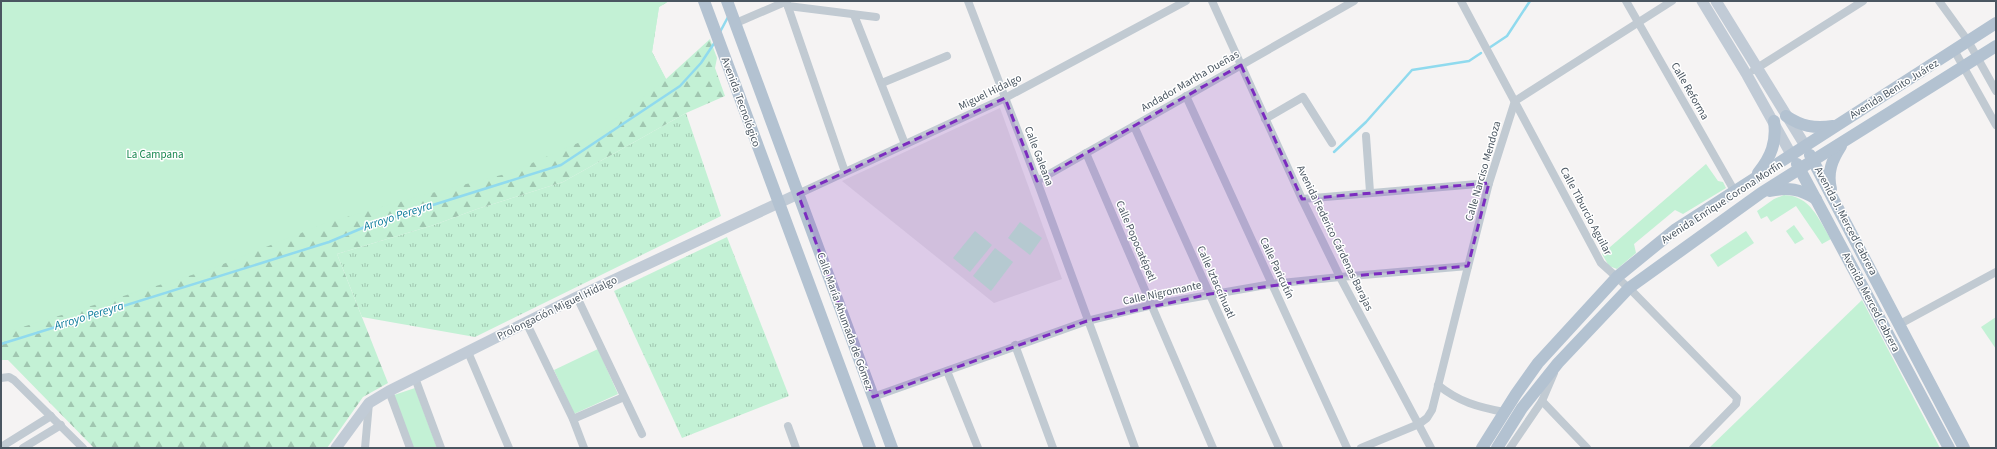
<svg xmlns="http://www.w3.org/2000/svg" width="1997" height="449" viewBox="0 0 1997 449" font-family="'Source Sans 3',sans-serif">
  <style>
    .education { fill: #e6e4e5 }
    .grass { fill: url(#grass-tufts) }
    .forest { fill: url(#forest-firs) }
    .green { fill: #c3f1d5 }
    .lines { fill: none; stroke-linecap: round; stroke-linejoin: round }
    .stream { stroke: #90daee; stroke-width: 2.5 }
    .street { stroke: #c1cad2; stroke-width: 8 }
    .secondary { stroke: #c1cbd6; stroke-width: 11 }
    .primary { stroke: #b3c2d1; stroke-width: 12 }
    .marked { fill: #7b2cbf; fill-opacity: 0.2; stroke: #7b2cbf; stroke-width: 3; stroke-dasharray: 8 5; stroke-linejoin: round }
    .labels { text-anchor: middle; dominant-baseline: central; stroke-width: 3; stroke-linejoin: round; paint-order: stroke }
    .street-label { font-size: 11px; fill: #4a5661; stroke: #fff }
    .park-label { font-size: 11px; fill: #17864f; stroke: #fff }
    .water-label { font-size: 12px; font-style: italic; fill: #0c7c9b; stroke: #fff }
  </style>
  <defs>
    <pattern id="grass-tufts" width="24" height="20" patternUnits="userSpaceOnUse"><rect width="24" height="20" fill="#c3f1d5"/><path d="M3 7l-1-3M5 7V3M7 7l1-3M15 17l-1-3M17 17v-4M19 17l1-3" fill="none" stroke="#a0c6b0"/></pattern>
    <pattern id="forest-firs" width="22" height="20" patternUnits="userSpaceOnUse"><rect width="22" height="20" fill="#c3f1d5"/><path d="M5 1l3.5 6h-7zM16 11l3.5 6h-7z" fill="#a0c6b0"/></pattern>
  </defs>
  <rect width="100%" height="100%" fill="#f5f3f3"/>
  <polygon class="education" points="1000,108 1062,279 994,303 842,181"/>
  <g class="grass">
    <polygon points="686,113 721,216 475,337 362,317 337,254 434,225 477,209 563,182"/>
    <polygon points="727,237 789,396 682,438 614,291"/>
  </g>
  <polygon class="forest" points="1,1 669,1 659,7 652,52 666,79 710,39 717,58 715,68 725,96 686,113 563,182 477,209 434,225 337,254 388,383 363,397 327,448 94,448 8,360 1,360"/>
  <g class="green">
    <polygon points="1,1 669,1 659,7 652,52 666,79 594,136 509,173 420,196 326,223 208,270 3,333 1,332"/>
    <polygon points="1706,164 1718,181 1723,182 1726,188 1683,214 1675,210 1634,244 1636,253 1617,269 1609,266 1602,254"/>
    <path d="M1784,195C1811,196 1818,219 1831,239L1822,244L1796,206L1771,222L1767,216L1761,219L1757,211L1774,199Z"/>
    <polygon points="1020,222 1042,238 1030,255 1008,238"/>
    <polygon points="1794,225 1804,239 1795,244 1786,231"/>
    <polygon points="975,231 992,245 970,272 953,258"/>
    <polygon points="1746,231 1754,243 1718,267 1710,255"/>
    <polygon points="995,248 1013,262 991,291 973,276"/>
    <polygon points="1862,300 1940,448 1709,448"/>
    <polygon points="1996,317 1996,349 1981,327"/>
    <polygon points="598,349 618,394 574,414 554,370"/>
    <polygon points="415,388 437,448 413,448 394,395"/>
  </g>
  <g class="lines">
    <g class="stream">
      <polyline points="720,32 728,17"/>
      <polyline points="1489,48 1507,36 1530,1"/>
      <polyline points="1334,152 1366,122 1412,70 1469,61 1481,53"/>
      <polyline points="1,344 329,242 372,224 561,165 680,86 701,63 715,42"/>
    </g>
    <g class="street">
      <polyline points="786,1 845,172"/>
      <polyline points="968,1 1037,181 1135,448"/>
      <polyline points="1212,1 1302,199 1340,277 1431,448"/>
      <polyline points="1461,1 1601,263 1632,291 1737,398 1736,404 1693,448"/>
      <polyline points="1626,1 1735,192"/>
      <polyline points="1939,1 1968,41 1996,91"/>
      <polyline points="788,6 876,17"/>
      <polyline points="854,15 905,144"/>
      <polyline points="736,23 787,1"/>
      <polyline points="1954,50 1996,125"/>
      <polyline points="1754,70 1863,1"/>
      <polyline points="882,83 947,56"/>
      <polyline points="1186,96 1347,448"/>
      <polyline points="1265,119 1303,97 1332,143"/>
      <polyline points="1134,126 1279,448"/>
      <polyline points="1366,136 1370,192"/>
      <polyline points="1086,153 1213,448"/>
      <polyline points="1037,181 1354,1"/>
      <polyline points="798,194 1005,98 1186,1"/>
      <polyline points="1302,199 1489,183"/>
      <polyline points="577,297 642,434"/>
      <polyline points="526,322 573,419 584,448"/>
      <polyline points="1900,324 1996,272"/>
      <polyline points="1015,345 1053,448"/>
      <polyline points="468,352 509,448"/>
      <polyline points="947,371 978,448"/>
      <polyline points="1,378 9,377 14,380 83,448"/>
      <polyline points="415,378 441,448"/>
      <path d="M1438,385C1459,402 1478,407 1504,412"/>
      <polyline points="389,391 410,448"/>
      <polyline points="873,397 1087,321 1152,305 1272,284 1340,277 1468,266"/>
      <polyline points="1542,401 1587,448"/>
      <polyline points="573,419 624,397"/>
      <polyline points="788,426 796,448"/>
      <polyline points="1,447 51,416"/>
      <polyline points="23,448 61,425"/>
      <polyline points="365,448 369,403"/>
      <polyline points="1361,448 1419,424 1427,418 1432,410 1489,183 1515,101 1672,1"/>
      <polyline points="1510,448 1542,401 1554,373"/>
    </g>
    <g class="secondary">
      <polyline points="1702,1 1747,75 1792,156"/>
      <polyline points="1716,1 1806,147"/>
      <polyline points="336,448 369,403 389,391 577,297 798,194"/>
    </g>
    <g class="primary">
      <polyline points="704,1 870,448"/>
      <polyline points="727,1 892,448"/>
      <path d="M1786,116C1801,126 1814,129 1833,126"/>
      <polyline points="1810,155 1964,448"/>
      <polyline points="1797,164 1949,448"/>
      <path d="M1758,173C1771,157 1777,142 1774,121"/>
      <path d="M1831,189C1827,172 1832,160 1841,146"/>
      <path d="M1770,191C1788,187 1801,189 1816,199"/>
      <polyline points="1482,448 1516,394 1538,363 1617,277 1676,229 1996,23"/>
      <polyline points="1497,448 1522,408 1558,363 1629,288 1761,193 1996,46"/>
    </g>
  </g>
  <path class="marked" d="M1241,65L1302,199L1489,183L1468,266L1340,277L1210,294L1087,321L873,397L798,194L1005,98L1037,181Z"/>
  <g class="labels">
    <g class="street-label">
      <text transform="translate(1190 81) rotate(-30)">Andador Martha Dueñas</text>
      <text transform="translate(1894 89) rotate(-32)">Avenida Benito Juárez</text>
      <text transform="translate(1690 91) rotate(60)">Calle Reforma</text>
      <text transform="translate(990 92) rotate(-26)">Miguel Hidalgo</text>
      <text transform="translate(741 102) rotate(70)">Avenida Tecnológico</text>
      <text transform="translate(1039 156) rotate(69)">Calle Galeana</text>
      <text transform="translate(1483 171) rotate(-74)">Calle Narciso Mendoza</text>
      <text transform="translate(1722 202) rotate(-33)">Avenida Enrique Corona Morfín</text>
      <text transform="translate(1586 211) rotate(62)">Calle Tiburcio Aguilar</text>
      <text transform="translate(1846 221) rotate(62)">Avenida J. Merced Cabrera</text>
      <text transform="translate(1335 238) rotate(64)">Avenida Federico Cárdenas Barajas</text>
      <text transform="translate(1136 241) rotate(67)">Calle Popocatépetl</text>
      <text transform="translate(1277 268) rotate(65)">Calle Paricutín</text>
      <text transform="translate(1216 282) rotate(66)">Calle Iztaccíhuatl</text>
      <text transform="translate(1162 293) rotate(-12)">Calle Nigromante</text>
      <text transform="translate(1871 302) rotate(62)">Avenida Merced Cabrera</text>
      <text transform="translate(557 308) rotate(-26)">Prolongación Miguel Hidalgo</text>
      <text transform="translate(845 321) rotate(70)">Calle María Ahumada de Gómez</text>
    </g>
    <g class="park-label">
      <text x="155" y="154">La Campana</text>
    </g>
    <g class="water-label">
      <text transform="translate(398 216) rotate(-18)">Arroyo Pereyra</text>
      <text transform="translate(89 316) rotate(-17)">Arroyo Pereyra</text>
    </g>
  </g>
  <rect width="1997" height="449" fill="none" stroke="#4a5661" stroke-width="4"/>
</svg>
